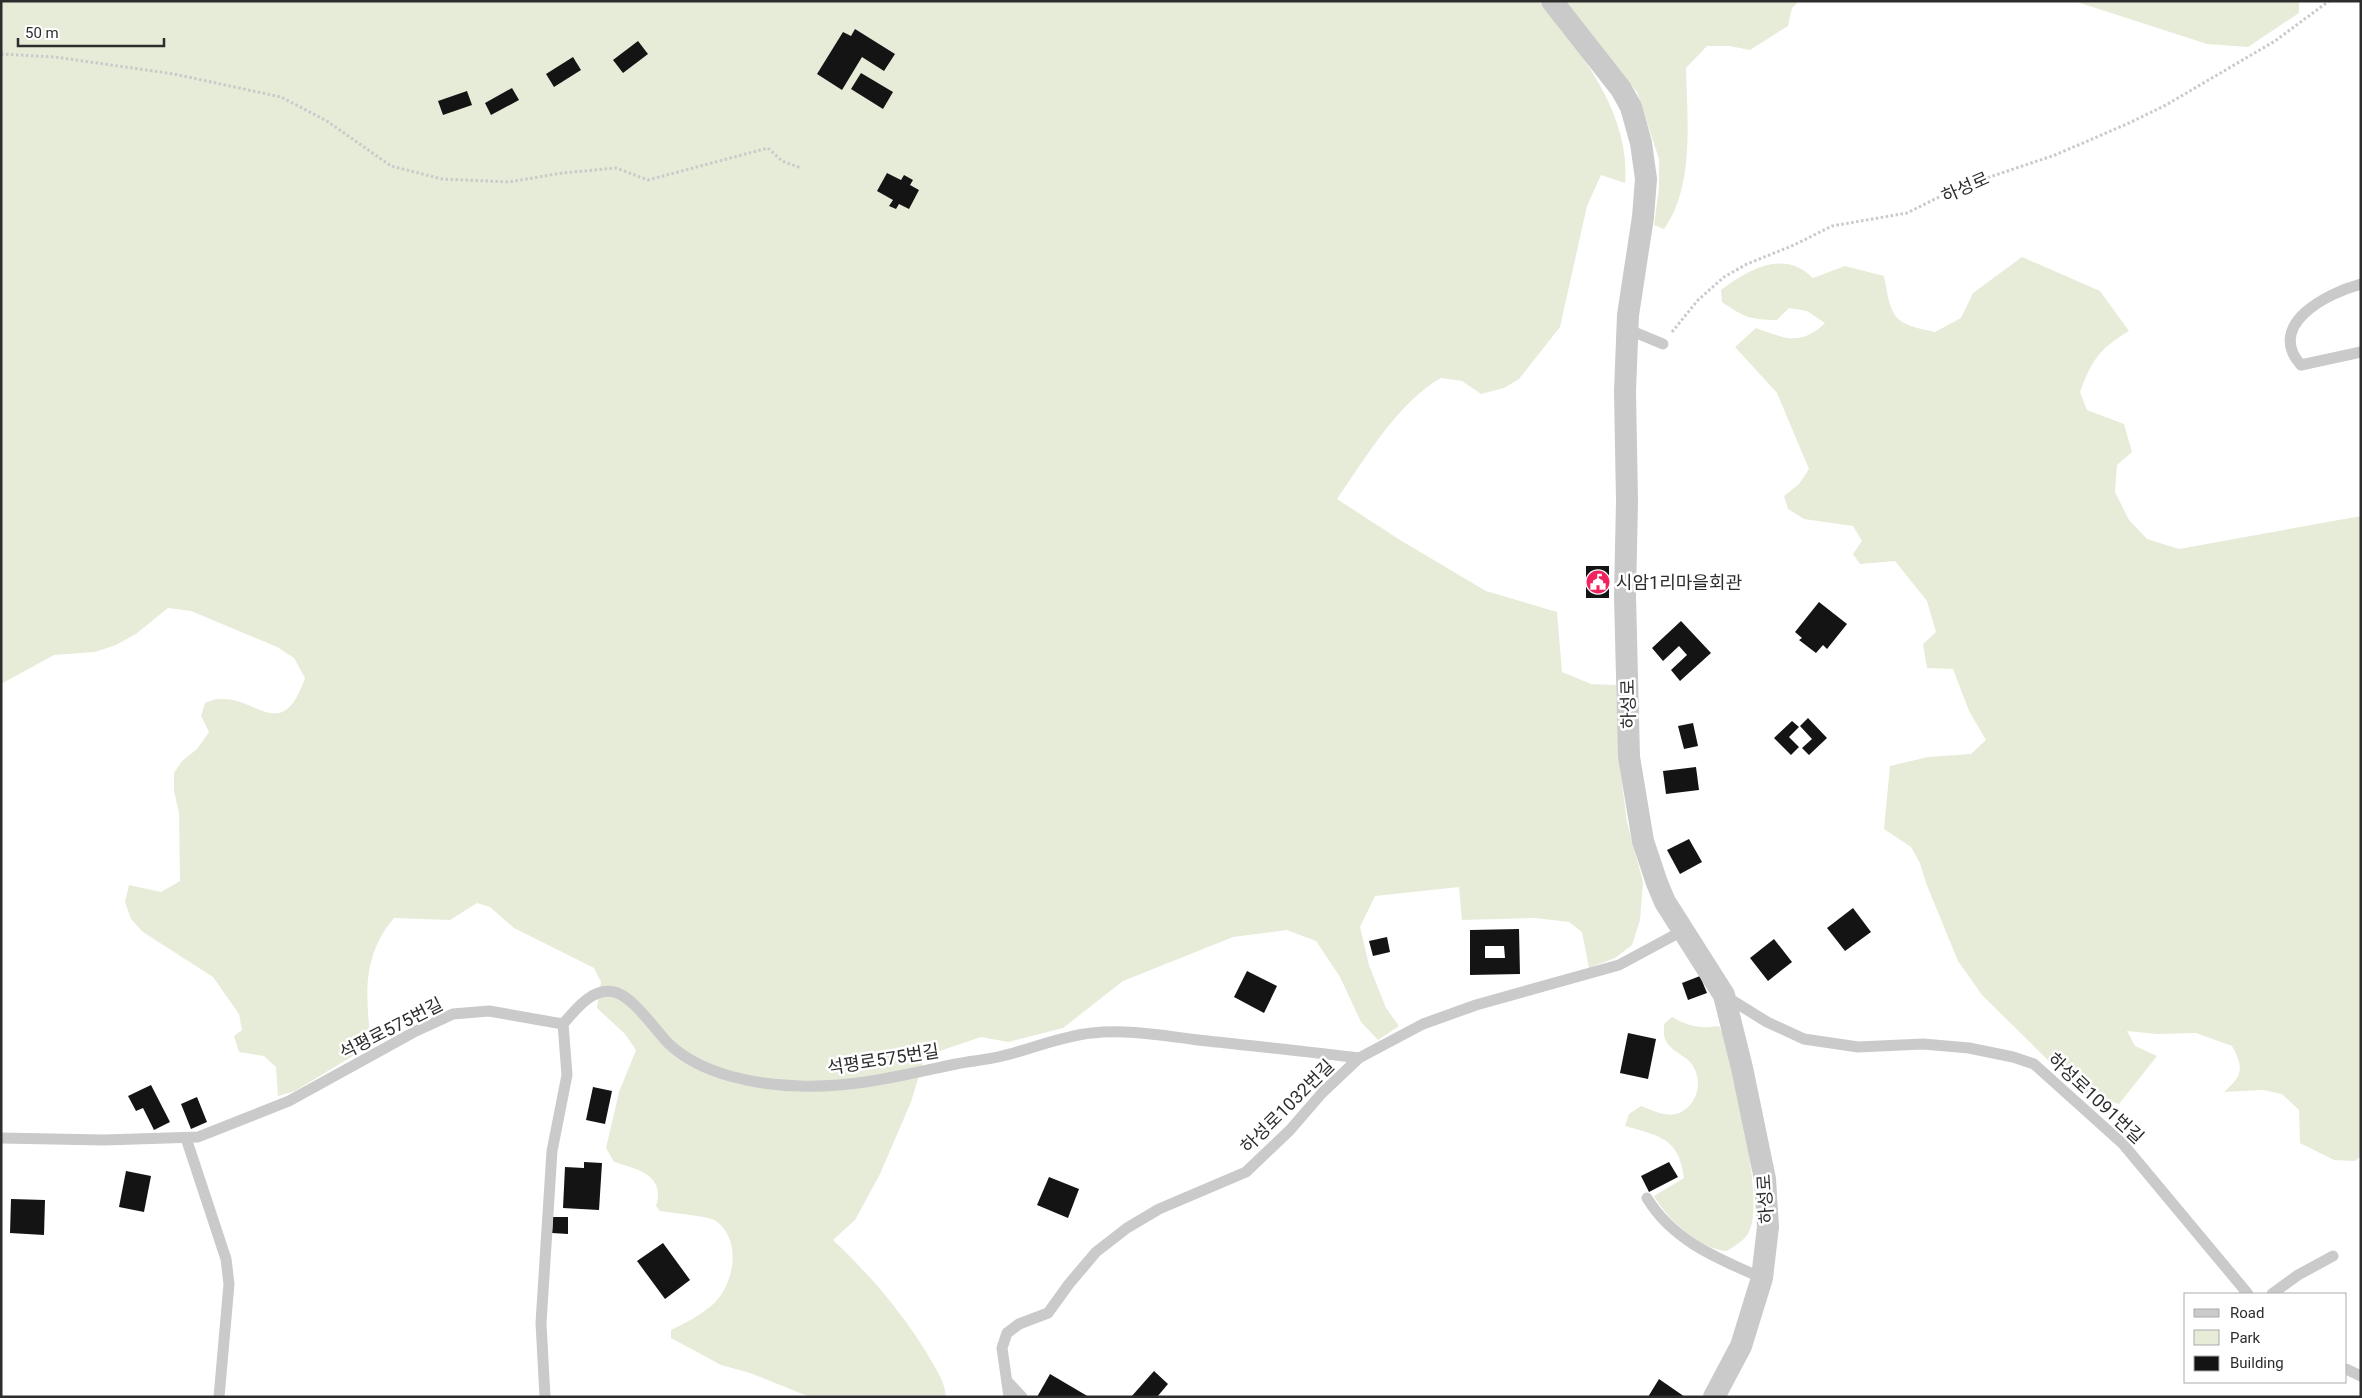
<svg xmlns="http://www.w3.org/2000/svg" width="2362" height="1398" viewBox="0 0 2362 1398" font-family="Roboto,'Noto Sans KR',sans-serif">
  <style>
    .green { fill: #e7ecd9 }
    .building { fill: #141414; fill-rule: evenodd }
    .lines { fill: none; stroke-linecap: round; stroke-linejoin: round }
    .path { stroke: #cacaca; stroke-width: 3; stroke-dasharray: 2.5 2.5; stroke-linecap: butt }
    .lane { stroke: #cacaca; stroke-width: 11 }
    .street { stroke: #cacaca; stroke-width: 22 }
    .labels { text-anchor: middle; dominant-baseline: central; stroke-width: 5; stroke-linejoin: round; paint-order: stroke }
    .street-label { font-size: 18px; fill: #2d2d2d; stroke: #fff }
    .poi-label { font-size: 18px; fill: #2d2d2d; stroke: #fff; text-anchor: start }
  </style>
  <rect width="100%" height="100%" fill="#fff"/>
  <g class="green">
    <path d="M1,1H1539C1581,52 1631,114 1625,183L1601,175L1587,206L1560,327L1519,379L1504,388L1481,394L1462,381L1441,378C1398,402 1365,459 1337,499L1400,540L1486,591L1557,612L1562,672L1591,684L1616,685L1619,761L1627,822L1643,882L1640,920L1632,945L1615,958L1589,968L1582,932L1569,922L1535,918L1462,920L1459,887L1375,896L1360,927L1369,965L1386,1008L1399,1026L1378,1040L1361,1022L1340,977L1316,941L1287,930L1233,937L1123,981L1063,1028L1008,1042L981,1037L925,1056L911,1102L880,1174L855,1220L833,1240C871,1276 901,1311 928,1355C935,1368 945,1381 946,1397H810L750,1373L721,1365L671,1338V1330C685,1323 699,1316 711,1306C734,1287 743,1241 716,1221C709,1216 671,1213 660,1211L656,1206C666,1175 637,1169 614,1162L606,1148L619,1092L636,1050L625,1034L597,1008L601,982L594,968L514,928L490,907L477,903L450,920L394,918C361,957 366,997 371,1045L295,1091L278,1096L276,1067L264,1056L239,1052L234,1036L242,1030L239,1014L213,977L143,932L131,919L125,902L129,885L161,892L180,881L179,813L174,791V773L182,761L197,749L209,732L201,716L205,703C209,701 215,699 220,699C258,697 282,744 305,678L294,658L277,647L191,611L168,608L136,634L116,645L95,652L54,655L1,684Z"/>
    <path d="M1564,1H1799L1792,8L1788,26L1750,50L1729,46H1707L1686,68C1687,118 1695,186 1664,229L1654,225L1659,188V159L1637,92Z"/>
    <polygon points="2074,1 2299,1 2299,13 2248,47 2207,44"/>
    <path d="M2022,257L2100,291L2129,331C2099,349 2092,360 2080,392L2087,410L2124,424L2132,452L2117,465L2115,492L2129,520L2147,539L2179,549L2361,516V1156L2355,1161L2334,1160L2300,1143L2299,1110L2282,1094L2263,1090L2224,1092C2243,1075 2244,1068 2232,1046L2196,1033L2157,1034L2127,1031L2135,1046L2157,1056L2119,1104L2092,1096L2062,1074L1982,995L1958,961L1926,883L1920,863L1911,847L1884,829L1890,766L1928,757L1971,754L1986,740L1969,711L1953,669L1927,668L1923,644L1936,632L1927,601L1895,561L1860,564L1853,554L1862,541L1853,526L1804,519L1788,509L1784,496L1799,484L1809,469L1777,393L1735,347L1756,328C1784,338 1800,347 1825,323L1807,311L1789,308L1777,320C1750,320 1744,317 1722,302L1721,290C1749,269 1784,249 1813,278L1845,266L1884,276C1892,318 1891,323 1935,332L1961,318L1973,293Z"/>
    <path d="M1672,1017C1688,1026 1700,1029 1719,1026L1725,1038C1733,1076 1767,1204 1748,1234C1743,1241 1735,1246 1727,1251C1700,1250 1667,1219 1654,1196L1684,1178C1679,1138 1660,1136 1625,1126L1629,1114L1641,1106C1657,1112 1672,1121 1687,1108C1701,1096 1702,1073 1688,1060C1682,1055 1672,1050 1667,1043C1663,1037 1664,1030 1664,1024Z"/>
  </g>
  <g class="building">
    <polygon points="855,29 895,54 884,71 862,57 842,90 817,74 843,32 851,36"/>
    <polygon points="638,41 648,54 623,73 613,60"/>
    <polygon points="573,57 581,70 554,87 546,74"/>
    <polygon points="861,73 893,92 883,109 851,89"/>
    <polygon points="512,88 519,100 491,115 485,103"/>
    <polygon points="467,91 472,105 443,115 438,101"/>
    <polygon points="887,173 901,180 904,175 913,180 910,185 919,190 909,209 899,204 896,209 889,206 893,200 877,191"/>
    <rect x="1586" y="566" width="23" height="32"/>
    <polygon points="1819,602 1847,624 1827,649 1823,645 1816,653 1799,640 1802,638 1795,632"/>
    <polygon points="1681,621 1711,653 1680,681 1671,670 1687,655 1679,646 1663,661 1652,648"/>
    <polygon points="1808,718 1827,738 1809,755 1802,748 1812,739 1800,726"/>
    <polygon points="1792,721 1799,727 1789,737 1799,747 1791,755 1774,738"/>
    <polygon points="1693,723 1698,746 1684,749 1678,726"/>
    <polygon points="1696,767 1699,790 1666,794 1663,771"/>
    <polygon points="1689,839 1702,862 1680,874 1667,850"/>
    <polygon points="1853,908 1871,932 1845,951 1827,928"/>
    <path d="M1519,929L1520,974L1470,975V930ZM1485,946H1504L1505,958H1485Z"/>
    <polygon points="1387,937 1390,952 1373,956 1369,941"/>
    <polygon points="1774,939 1792,962 1768,981 1750,958"/>
    <polygon points="1247,971 1277,986 1264,1013 1234,997"/>
    <polygon points="1700,976 1707,993 1688,1000 1682,983"/>
    <polygon points="1628,1033 1656,1039 1648,1079 1620,1073"/>
    <polygon points="151,1085 170,1122 154,1130 143,1108 136,1111 128,1096"/>
    <polygon points="593,1087 612,1091 605,1124 586,1120"/>
    <polygon points="197,1097 207,1122 191,1129 181,1104"/>
    <polygon points="584,1162 602,1163 599,1210 563,1208 565,1167 584,1168"/>
    <polygon points="1669,1162 1678,1177 1649,1192 1641,1176"/>
    <polygon points="126,1171 151,1176 144,1212 119,1207"/>
    <polygon points="1049,1177 1079,1189 1068,1218 1037,1205"/>
    <polygon points="11,1199 45,1200 44,1235 10,1233"/>
    <polygon points="553,1217 568,1217 568,1234 552,1233"/>
    <polygon points="663,1243 690,1280 665,1299 637,1261"/>
    <polygon points="1154,1371 1168,1384 1157,1397 1131,1397"/>
    <polygon points="1050,1374 1089,1397 1037,1397"/>
    <polygon points="1659,1379 1685,1397 1648,1397"/>
  </g>
  <g class="lines">
    <g class="path">
      <polyline points="1,54 55,57 174,74 281,97 327,121 391,166 442,179 509,182 562,173 616,168 648,180 768,148 782,161 801,168"/>
      <polyline points="1672,332 1698,300 1724,277 1747,264 1794,245 1832,226 1907,213 1957,188 2055,155 2127,124 2166,105 2275,41 2329,1"/>
    </g>
    <g class="lane">
      <path d="M2361,284C2327,293 2265,325 2301,365L2361,352"/>
      <polyline points="1627,329 1663,344"/>
      <polyline points="1725,996 1767,1022 1804,1039 1858,1047 1923,1044 1969,1048 2013,1057 2034,1064 2123,1144 2248,1294"/>
      <path d="M1,1138L104,1140L198,1137L289,1101L416,1031L453,1014L489,1011L563,1024C576,1009 593,987 614,992C632,995 656,1031 669,1044C702,1075 757,1085 800,1086C854,1088 904,1075 956,1064C971,1061 987,1060 1002,1056C1032,1049 1061,1036 1092,1033C1127,1029 1164,1036 1198,1040C1252,1046 1305,1051 1359,1058"/>
      <polyline points="186,1138 226,1259 229,1284 219,1397"/>
      <path d="M1647,1198C1673,1241 1717,1258 1762,1278"/>
      <polyline points="2272,1294 2298,1275 2333,1256"/>
      <polyline points="2346,1369 2361,1376"/>
      <polyline points="1007,1381 1022,1397"/>
      <polyline points="545,1397 541,1323 552,1151 567,1075 563,1024"/>
      <polyline points="1009,1397 1002,1348 1007,1333 1019,1324 1048,1313 1069,1284 1096,1252 1127,1228 1159,1209 1246,1172 1290,1130 1322,1093 1359,1058 1423,1024 1476,1005 1619,965 1684,930"/>
    </g>
    <polyline class="street" points="1552,1 1621,89 1631,107 1641,143 1646,179 1643,217 1628,315 1625,391 1627,501 1625,596 1629,757 1643,841 1657,883 1665,902 1724,995 1742,1068 1765,1179 1768,1227 1762,1278 1741,1346 1714,1397"/>
  </g>
  <defs>
    <symbol id="civic-disc" viewBox="-11 -11 22 22"><circle r="9.5" fill="#f1225d" stroke="#fff"/><path d="M-.6-6.5H3V-4.5H.6V-3L4-1V1h2V6H-6V1h2V-1L-.6-3ZM-1.2 2.5V6h2.4V2.5Z" fill="#fff"/></symbol>
  </defs>
  <g fill-rule="evenodd">
    <use href="#civic-disc" x="1584" y="568" width="28" height="28"/>
  </g>
  <g class="labels">
    <g class="street-label">
      <text transform="translate(1965 187) rotate(-24)">하성로</text>
      <text transform="translate(1628 704) rotate(-91)">하성로</text>
      <text transform="translate(391 1028) rotate(-27)">석평로575번길</text>
      <text transform="translate(883 1059) rotate(-9)">석평로575번길</text>
      <text transform="translate(2096 1098) rotate(43)">하성로1091번길</text>
      <text transform="translate(1287 1106) rotate(-45)">하성로1032번길</text>
      <text transform="translate(1765 1199) rotate(-94)">하성로</text>
    </g>
    <g class="poi-label">
      <text x="1616" y="582">시암1리마을회관</text>
    </g>
  </g>
  <rect width="2362" height="1398" fill="none" stroke="#2d2d2d" stroke-width="5"/>
  <rect x="2184" y="1293" width="162" height="90" fill="#ffffff" stroke="#ababab"/>
  <rect x="2194" y="1309" width="25" height="8" fill="#cacaca" stroke="#ababab"/>
  <text x="2230" y="1318" font-size="15" fill="#2d2d2d">Road</text>
  <rect x="2194" y="1330" width="25" height="15" fill="#e7ecd9" stroke="#ababab"/>
  <text x="2230" y="1343" font-size="15" fill="#2d2d2d">Park</text>
  <rect x="2194" y="1356" width="25" height="15" fill="#141414" stroke="#ababab"/>
  <text x="2230" y="1368" font-size="15" fill="#2d2d2d">Building</text>
  <path d="M18 38v8h146v-8" fill="none" stroke="#2d2d2d" stroke-width="2.5"/>
  <text x="25" y="38" font-size="15" fill="#2d2d2d" stroke="#ffffff" stroke-width="4" paint-order="stroke">50 m</text>
</svg>
